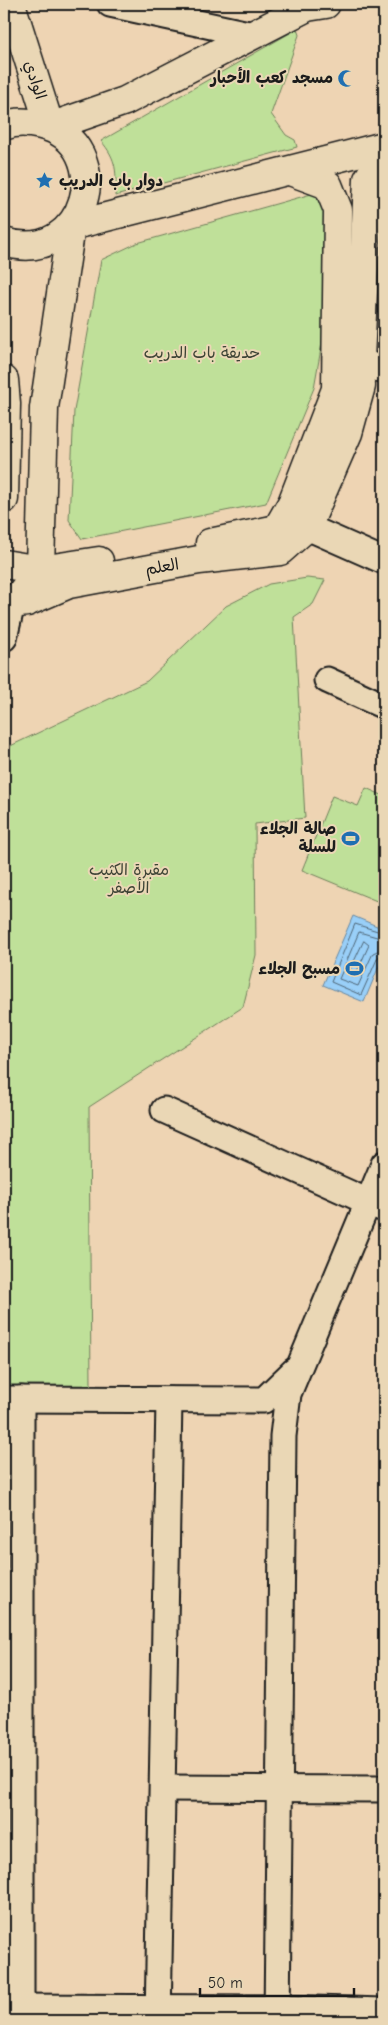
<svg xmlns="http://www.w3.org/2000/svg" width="388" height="2025" viewBox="0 0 388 2025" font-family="'Comic Neue','Playpen Sans Arabic',sans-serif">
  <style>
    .green { fill: #bfe099; stroke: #6e7e5a }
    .water { fill: #99cff8; stroke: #6787a0 }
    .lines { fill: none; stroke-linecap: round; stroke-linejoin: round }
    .shore { stroke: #4e6474; stroke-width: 1 }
    .street-casing { stroke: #1c1c1c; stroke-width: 29 }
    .secondary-casing { stroke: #1c1c1c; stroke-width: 31 }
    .street { stroke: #ead7b5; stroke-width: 25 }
    .secondary { stroke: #ead7b5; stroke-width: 28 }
    .labels { text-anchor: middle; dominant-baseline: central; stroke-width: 4; stroke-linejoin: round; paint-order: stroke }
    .poi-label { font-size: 16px; font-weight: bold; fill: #1c1c1c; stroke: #ead7b5; text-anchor: end }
    .street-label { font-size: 16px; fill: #1c1c1c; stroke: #ead7b5 }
    .park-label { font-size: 16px; fill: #3d4335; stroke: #ead7b5 }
  </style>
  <rect width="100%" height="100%" fill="#eed4b3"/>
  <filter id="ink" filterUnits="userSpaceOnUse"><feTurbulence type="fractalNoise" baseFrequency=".02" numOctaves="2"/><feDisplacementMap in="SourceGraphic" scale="10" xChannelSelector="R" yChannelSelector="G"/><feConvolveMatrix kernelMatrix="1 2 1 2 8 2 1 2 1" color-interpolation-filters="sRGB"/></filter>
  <g filter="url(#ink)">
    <g class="green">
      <path d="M297,29L299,35L271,114L286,135L295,140L297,147L115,196C117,173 117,159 101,141Z"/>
      <polygon points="315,193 327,205 322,343 314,388 266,503 82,539 69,520 74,411 101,260 137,243"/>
      <polygon points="307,578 325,580 313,604 294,617 305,818 255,824 256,955 243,1007 89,1107 91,1388 4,1386 4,749 147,681 226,606 269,584"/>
      <polygon points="366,788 384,796 384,904 302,870 332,796 358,806"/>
    </g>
    <polygon class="water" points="353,916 384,929 384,954 364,1002 323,985"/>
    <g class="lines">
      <g class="shore">
        <polyline points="384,933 355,924 331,982 361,995 378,957 384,954"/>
        <polyline points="384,939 359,932 339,979 358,986 373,953 384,948"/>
        <polygon points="364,941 369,945 355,976 352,977 349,973"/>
      </g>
      <defs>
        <g id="street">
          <polyline points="110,4 253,35"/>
          <polyline points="360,360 384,371"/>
          <polyline points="307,527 384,561"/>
          <polyline points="4,599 12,604 4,638"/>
          <polyline points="327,680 384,706"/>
          <polyline points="164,1110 384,1209"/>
          <polyline points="4,1399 264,1400 294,1371"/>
          <polyline points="21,1399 21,2021"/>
          <polyline points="163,1788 384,1789"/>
          <polyline points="4,2007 278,2008 384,2011"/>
          <polyline points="158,2021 169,1400"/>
          <polyline points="277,2021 283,1436 288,1394 384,1164"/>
        </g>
        <g id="secondary">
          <polyline points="11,4 50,127 125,101 307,7 326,4"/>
          <path d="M4,126C15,121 29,122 41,125C120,144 87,268 4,242"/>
          <polyline points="4,380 6,404 4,499"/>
          <polyline points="210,543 277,529 292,503 336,389 338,210 328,185 290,171"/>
          <polyline points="4,564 40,570 99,561"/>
          <polyline points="12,604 40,570 44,408 71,226 384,146"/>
          <polyline points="12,604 27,602 69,584 199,560 280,551 307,527 348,433 361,386 360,360 368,179 384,154"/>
        </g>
      </defs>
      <use href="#street" class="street-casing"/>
      <use href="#secondary" class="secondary-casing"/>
      <use href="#street" class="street"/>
      <use href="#secondary" class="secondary"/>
    </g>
  </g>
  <defs>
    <symbol id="mosque-bare" viewBox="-9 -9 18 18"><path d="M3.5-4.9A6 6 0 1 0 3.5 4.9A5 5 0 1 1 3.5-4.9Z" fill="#1f6fb2" stroke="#ead7b5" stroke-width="2.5" paint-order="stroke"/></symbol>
    <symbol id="sight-bare" viewBox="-9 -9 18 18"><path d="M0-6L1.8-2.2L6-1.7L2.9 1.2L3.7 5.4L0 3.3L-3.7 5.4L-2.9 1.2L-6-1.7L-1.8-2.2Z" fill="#1f6fb2" stroke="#ead7b5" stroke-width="2.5" paint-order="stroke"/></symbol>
    <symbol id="stadium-bare" viewBox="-9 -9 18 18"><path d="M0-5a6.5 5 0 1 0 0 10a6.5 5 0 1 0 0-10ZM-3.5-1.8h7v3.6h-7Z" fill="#1f6fb2" stroke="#ead7b5" stroke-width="2.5" paint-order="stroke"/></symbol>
  </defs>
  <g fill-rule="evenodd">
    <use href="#mosque-bare" x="334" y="66" width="25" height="25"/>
    <use href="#sight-bare" x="32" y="168" width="25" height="25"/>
    <use href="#stadium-bare" x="338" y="826" width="25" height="25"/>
    <use href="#stadium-bare" x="342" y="956" width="25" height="25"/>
  </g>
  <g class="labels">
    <g class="poi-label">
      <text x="333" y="78">مسجد كعب الأحبار</text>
      <text x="59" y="181" text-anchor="start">دوار باب الدريب</text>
      <text x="336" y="829">صالة الجلاء<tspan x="336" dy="18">للسلة</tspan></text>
      <text x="340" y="969">مسبح الجلاء</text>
    </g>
    <g class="street-label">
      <text transform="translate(35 80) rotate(72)">الوادي</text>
      <text transform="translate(162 567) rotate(-10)">العلم</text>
    </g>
    <g class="park-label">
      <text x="202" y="353">حديقة باب الدريب</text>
      <text x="129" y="870">مقبرة الكثيب<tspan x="129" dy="18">الأصفر</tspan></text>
    </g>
  </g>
  <rect width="388" height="2025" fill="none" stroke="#ead7b5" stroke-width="20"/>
  <rect x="10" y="10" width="368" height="2005" fill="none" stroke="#1c1c1c" stroke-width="2" filter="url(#ink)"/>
  <path d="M200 1988v8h154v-8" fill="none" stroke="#1c1c1c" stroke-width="2.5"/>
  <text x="208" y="1988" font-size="15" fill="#1c1c1c" stroke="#ead7b5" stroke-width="4" paint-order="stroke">50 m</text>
</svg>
